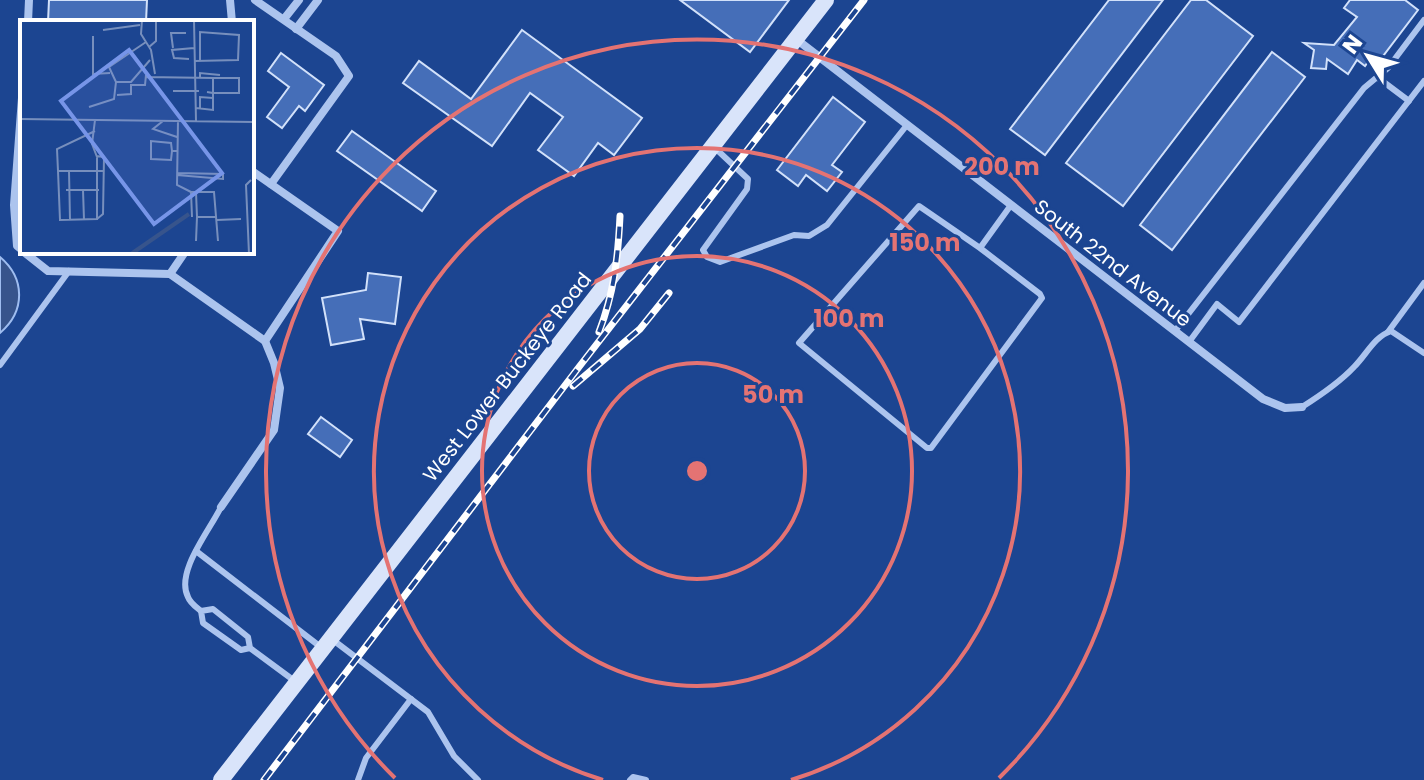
<svg xmlns="http://www.w3.org/2000/svg" width="1424" height="780" viewBox="0 0 1424 780" font-family="Poppins,sans-serif">
  <style>
    .water { fill: #37548c; stroke: #9fbdf0; stroke-width: 2 }
    .building { fill: #456eb8; stroke: #d2e1fa; stroke-width: 2 }
    .lines { fill: none; stroke-linecap: round; stroke-linejoin: round }
    .lane { stroke: #acc4ee; stroke-width: 6 }
    .street { stroke: #acc4ee; stroke-width: 8 }
    .secondary { stroke: #d9e4fa; stroke-width: 16 }
    .rail-casing { stroke: #fff; stroke-width: 7 }
    .rail { stroke: #1c4591; stroke-width: 4; stroke-dasharray: 12; stroke-linecap: butt }
    .ring { fill: none; stroke: #e47373; stroke-width: 4 }
    .labels { text-anchor: middle; dominant-baseline: central; stroke-width: 6; stroke-linejoin: round; paint-order: stroke }
    .street-label { font-size: 20px; fill: #fff; stroke: #1c4591 }
    .inset-river { fill: none; stroke: #37548c; stroke-width: 4 }
    .inset-road { fill: none; stroke: #778fbd; stroke-width: 2 }
    .view { fill: #7795e8; fill-opacity: 0.15; stroke: #7795e8; stroke-width: 4 }
    .inset-edge { fill: none; stroke: #fff; stroke-width: 4 }
    .centre { fill: #e47373; stroke: #1c4591; stroke-width: 4 }
    .ring-label { font-size: 24px; text-anchor: middle; font-weight: bold; fill: #e47373; stroke: #1c4591; stroke-width: 6; stroke-linejoin: round; paint-order: stroke }
  </style>
  <rect width="100%" height="100%" fill="#1c4591"/>
  <path class="water" d="M0,257C25,278 26,311 0,333Z"/>
  <g class="building">
    <polygon points="49,0 147,0 146,22 48,22"/>
    <polygon points="680,0 789,0 750,52"/>
    <polygon points="1109,0 1163,0 1045,155 1010,129"/>
    <polygon points="1191,0 1206,0 1253,36 1123,206 1066,163"/>
    <polygon points="1350,0 1405,0 1418,10 1380,60 1373,55 1365,66 1357,60 1348,74 1327,59 1326,69 1311,68 1314,50 1304,43 1334,45 1357,17 1344,8"/>
    <polygon points="522,30 642,118 614,155 598,143 574,176 538,150 563,117 530,93 492,146 403,83 419,61 471,99"/>
    <polygon points="1272,52 1305,77 1172,250 1140,225"/>
    <polygon points="281,53 324,85 305,111 299,106 282,128 267,117 289,87 268,71"/>
    <polygon points="833,97 865,122 832,165 842,172 827,191 806,175 798,186 777,170"/>
    <polygon points="352,131 436,191 422,211 337,151"/>
    <polygon points="368,273 401,277 395,324 360,319 364,339 331,345 322,298 366,290"/>
    <polygon points="321,417 352,440 340,457 308,434"/>
  </g>
  <g class="lines">
    <g class="lane">
      <polyline points="1377,77 1409,101"/>
      <polyline points="715,148 748,179 747,189 703,250 707,257 720,262 794,235 809,236 827,225 907,125"/>
      <polyline points="980,248 919,206 799,343 927,448 931,448 1042,298 1040,294 980,248 1011,205"/>
      <polyline points="1175,331 1364,88 1388,68 1424,20"/>
      <polyline points="1388,332 1424,283"/>
      <polyline points="1189,342 1217,304 1239,322 1424,81"/>
      <polyline points="0,365 69,271"/>
      <path d="M1302,407C1321,395 1339,383 1354,367C1367,354 1374,337 1391,331L1424,353"/>
      <polyline points="196,551 322,648"/>
      <path d="M201,611C196,607 190,603 188,597C175,572 210,530 221,507"/>
      <polyline points="333,640 428,712 454,756 478,780"/>
      <polyline points="250,648 248,637 213,609 201,611 203,623 241,650 250,648 296,682"/>
      <polyline points="358,780 366,758 411,699"/>
      <polyline points="630,780 633,777 646,780"/>
    </g>
    <g class="street">
      <polyline points="230,0 232,22"/>
      <polyline points="255,0 336,56 349,76 271,184"/>
      <polyline points="284,19 299,0"/>
      <polyline points="28,22 29,0"/>
      <polyline points="296,29 318,0"/>
      <polyline points="796,39 1263,399 1285,408 1302,407"/>
      <polyline points="22,98 14,205 17,246 22,250"/>
      <polyline points="252,171 338,231 265,341"/>
      <polyline points="24,252 48,271 170,274 265,341 274,363 280,388 274,430 221,507"/>
      <polyline points="170,274 185,252"/>
    </g>
    <polyline class="secondary" points="221,780 826,0"/>
    <defs>
      <g id="rail">
        <path d="M599,332C614,293 618,258 620,216"/>
        <polyline points="573,386 640,329 669,293"/>
        <polyline points="264,780 579,367 864,0"/>
      </g>
    </defs>
    <use href="#rail" class="rail-casing"/>
    <use href="#rail" class="rail"/>
  </g>
  <g class="ring">
    <circle cx="697" cy="471" r="108"/>
    <circle cx="697" cy="471" r="215"/>
    <path d="M603 780A323 323 0 1 1 791 780"/>
    <path d="M395 778A431 431 0 1 1 999 778"/>
  </g>
  <g class="labels">
    <g class="street-label">
      <text transform="translate(1113 263) rotate(38)">South 22nd Avenue</text>
      <text transform="translate(507 377) rotate(-52)">West Lower Buckeye Road</text>
    </g>
  </g>
  <g transform="translate(20 20)">
    <rect width="234" height="234" fill="#1c4591"/>
    <path class="inset-river" d="M111,234L169,194"/>
    <path class="inset-road" d="M122,0L121,14L131,30L135,54M174,0L176,101M83,10L120,5M73,16V54L90,53M129,27L136,21V0M153,28L151,13H166M169,39L154,38L152,30L174,28M175,41L218,40L219,15L180,12V41M126,57L193,58V73L187,72M180,58V53L200,55M96,62H111L130,40M111,65H125L126,55M153,71H179M97,75L111,74V64M69,87L94,79L96,62L89,47L126,22M176,88L193,90V73H219V58H193M180,89V77L193,78M0,99L234,102M75,100L72,124L77,137V199L40,200L38,151H83M143,101L133,109L157,117M158,101L157,165L171,172L172,197M152,131L151,123L131,121V139L151,140L152,131H157M76,136L84,137L83,194L77,199M38,151L37,129L75,111M49,151L50,200M157,153L203,154V159L157,155M46,170H79M63,170L64,200M171,172H194L198,221M176,172L177,197M197,200L221,199M176,221L177,197H197M229,234L226,165L231,160"/>
    <path class="view" d="M109,30L202,153L134,204L41,81Z"/>
    <rect width="234" height="234" class="inset-edge"/>
  </g>
  <circle cx="697" cy="471" r="12" class="centre"/>
  <g class="ring-label">
    <text x="1002" y="175">200 m</text>
    <text x="925" y="251">150 m</text>
    <text x="849" y="327">100 m</text>
    <text x="773" y="403">50 m</text>
  </g>
  <g transform="translate(1368 56) rotate(307)" stroke="#1c4591" stroke-width="6" paint-order="stroke">
  <path d="M0-6L14 30L0 20L-14 30Z" fill="#ffffff"/>
  <text y="-12" font-size="22" font-weight="bold" text-anchor="middle" fill="#ffffff">N</text>
  </g>
</svg>
